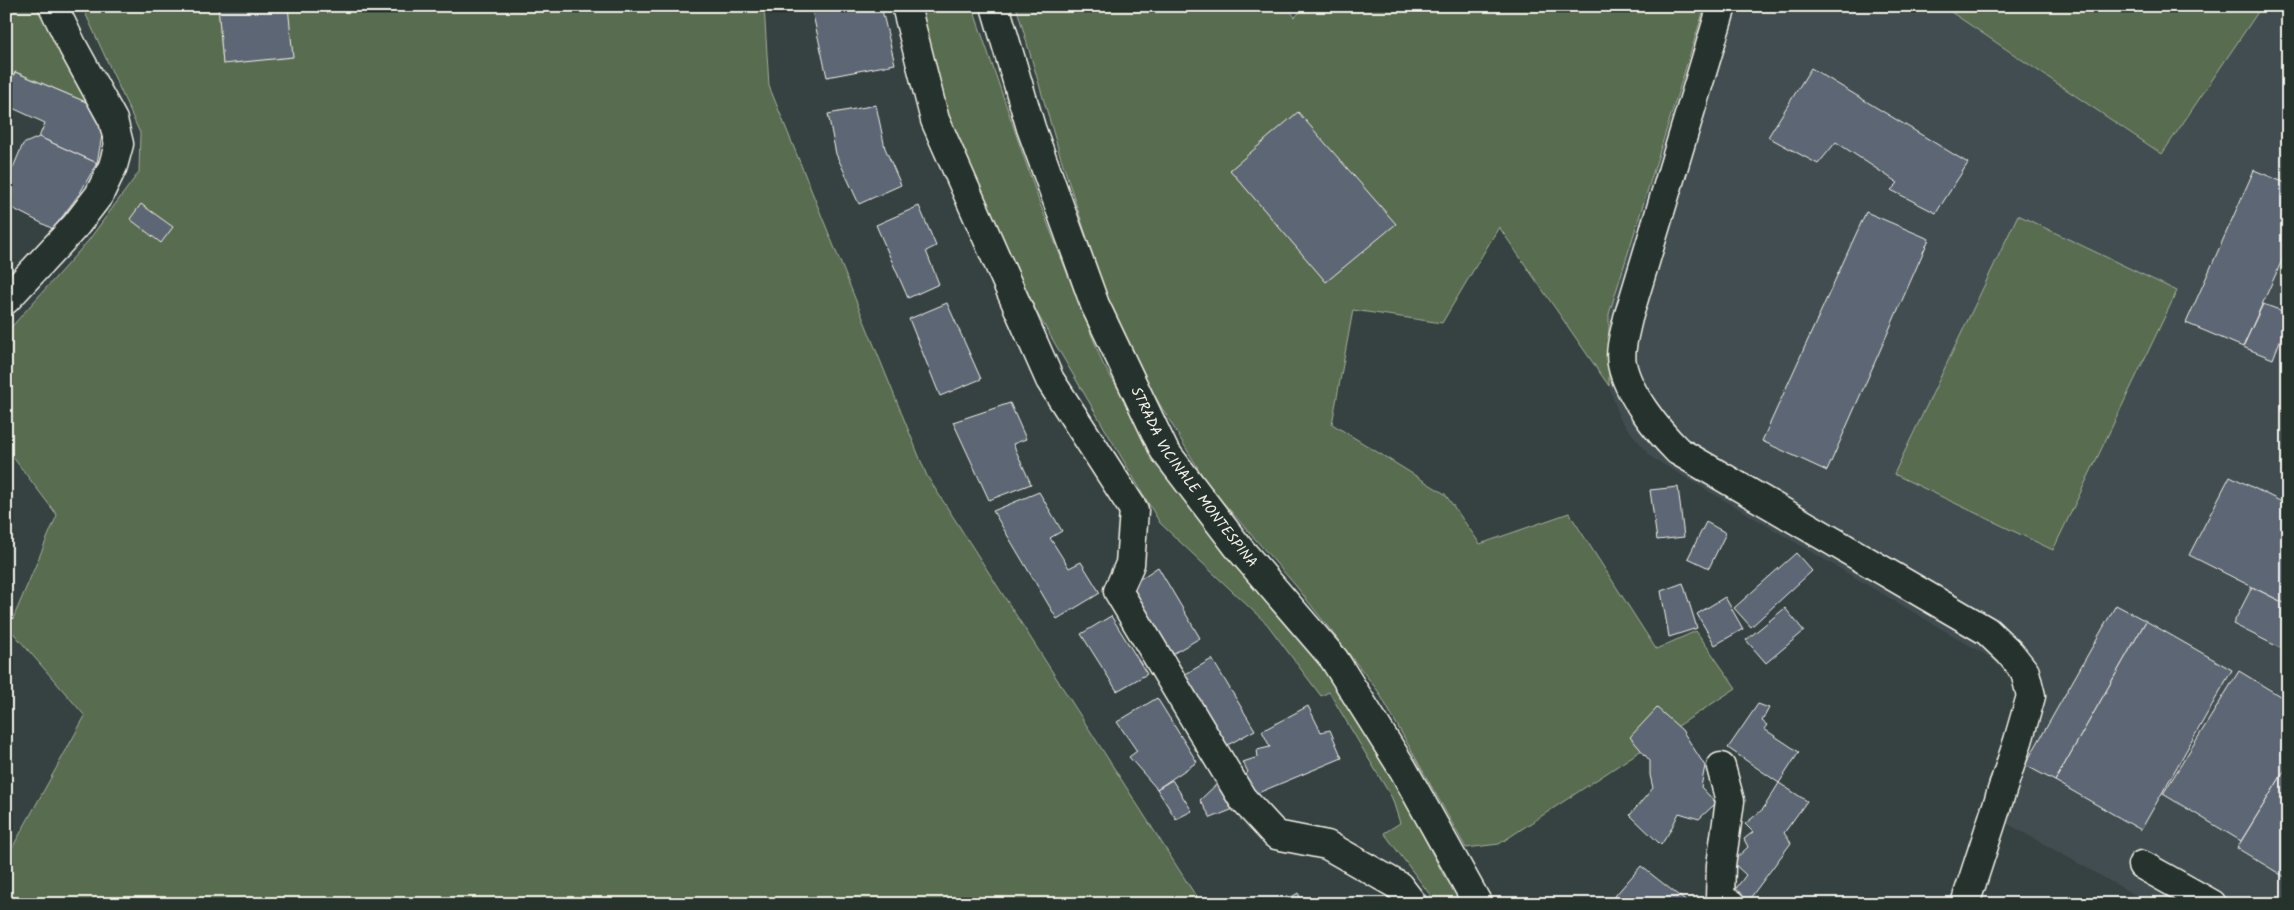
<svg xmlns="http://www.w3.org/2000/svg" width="2294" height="910" viewBox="0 0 2294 910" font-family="Kalam,sans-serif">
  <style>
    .built { fill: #424d51 }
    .green { fill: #596c50; stroke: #a6ae9c }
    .building { fill: #5d6674; stroke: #f4f1e8 }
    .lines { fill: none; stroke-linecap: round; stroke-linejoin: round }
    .minor-casing { stroke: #f4f1e8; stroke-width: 31 }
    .minor { stroke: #26332d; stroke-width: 28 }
    .labels { text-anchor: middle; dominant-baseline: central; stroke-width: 4.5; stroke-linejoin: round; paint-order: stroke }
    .street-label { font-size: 15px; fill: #f4f1e8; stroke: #26332d }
  </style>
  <rect width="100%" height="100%" fill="#364242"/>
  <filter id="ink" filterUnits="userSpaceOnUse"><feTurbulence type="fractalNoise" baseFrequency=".02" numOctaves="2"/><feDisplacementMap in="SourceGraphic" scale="10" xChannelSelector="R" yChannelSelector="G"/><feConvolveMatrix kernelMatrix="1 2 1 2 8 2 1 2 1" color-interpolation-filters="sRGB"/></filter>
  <g filter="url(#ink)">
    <polygon class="built" points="1705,6 2280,6 2288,11 2288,904 2151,904 1994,816 2017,685 1991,658 1651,457 1620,419 1609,386 1609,314"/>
    <g class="green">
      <polygon points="6,6 37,6 93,105 16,72 6,94"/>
      <polygon points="82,6 218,6 223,63 288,6 764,6 769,86 927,476 1201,904 6,904 6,859 85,716 9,628 57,515 6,448 6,333 88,241 139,172 140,133"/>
      <polygon points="916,6 972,6 1040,204 1103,364 1194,513 1318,656 1401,793 1444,876 1466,904 1437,904 1384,833 1400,823 1392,798 1329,692 1321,696 1267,624 1160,523 1037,313 943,107"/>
      <polygon points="1016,6 1286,6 1295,17 1306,6 1705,6 1609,314 1609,386 1499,227 1442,323 1353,310 1332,424 1445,494 1480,544 1569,513 1656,649 1696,631 1736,688 1499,844 1466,848 1378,691 1296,586 1208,485 1119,336 1059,152"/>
      <polygon points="1942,6 2262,6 2162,154"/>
      <polygon points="2018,215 2177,291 2053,550 1894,474"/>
    </g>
    <g class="building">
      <polygon points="218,6 288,6 293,57 223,64"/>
      <polygon points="811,6 881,6 895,64 827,77"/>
      <polygon points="1811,68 1968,163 1936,213 1891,190 1898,183 1836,142 1818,164 1768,137"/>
      <polygon points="15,72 93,105 103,130 97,163 39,137 45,123 6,105 6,94"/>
      <polygon points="876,105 885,148 901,185 859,204 836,154 828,114"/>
      <polygon points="1298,112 1396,224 1326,282 1230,170"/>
      <polygon points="39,137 97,163 80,193 53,229 6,205 14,191 6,187 6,184 23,144"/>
      <polygon points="2254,170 2288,184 2288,247 2243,347 2186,323"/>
      <polygon points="141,204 173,227 161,243 130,219"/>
      <polygon points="919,206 936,246 926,251 939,284 908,298 876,225"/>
      <polygon points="1866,212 1929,239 1827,471 1762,441"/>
      <polygon points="947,303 981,379 940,396 909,319"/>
      <polygon points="2263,304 2288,313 2288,320 2273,359 2243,347"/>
      <polygon points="1010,403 1026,439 1013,444 1031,484 989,500 953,422"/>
      <polygon points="2230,476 2288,505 2288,605 2189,555"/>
      <polygon points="1678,487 1684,537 1657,540 1650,490"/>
      <polygon points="1039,492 1062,531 1050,538 1069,568 1081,562 1100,593 1057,619 993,511"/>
      <polygon points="1706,522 1726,533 1709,568 1688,558"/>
      <polygon points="1796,553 1812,571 1751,627 1734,608"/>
      <polygon points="1158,567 1200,638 1169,656 1128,587"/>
      <polygon points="1683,583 1697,628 1669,637 1661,591"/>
      <polygon points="2252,587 2288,605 2288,652 2233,624"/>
      <polygon points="1725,597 1743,629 1715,645 1697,614"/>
      <polygon points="2116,605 2146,621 2055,781 2025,765"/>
      <polygon points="1785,608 1804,631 1766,663 1746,640"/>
      <polygon points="1111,616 1147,674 1117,691 1081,634"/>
      <polygon points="2146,621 2232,670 2141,830 2055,781"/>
      <polygon points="1212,659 1255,730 1224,747 1182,676"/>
      <polygon points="2239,671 2288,701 2288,765 2241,841 2163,794"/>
      <polygon points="1157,698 1197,762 1157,789 1129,757 1137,751 1117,722"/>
      <polygon points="1758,704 1769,708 1762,721 1767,725 1764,729 1799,752 1779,783 1728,748"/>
      <polygon points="1308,706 1321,732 1330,730 1342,758 1253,795 1245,775 1248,772 1243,762 1258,757 1257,750 1270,747 1262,731"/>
      <polygon points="1657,708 1682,730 1705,766 1701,787 1716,803 1699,819 1679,813 1670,831 1661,845 1630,815 1653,788 1650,775 1650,761 1630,737"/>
      <polygon points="2288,765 2288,879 2237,848"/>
      <polygon points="1172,780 1192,811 1176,819 1157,789"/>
      <polygon points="1219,782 1236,808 1211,818 1200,800"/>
      <polygon points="1779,783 1807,801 1784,833 1791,843 1748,901 1734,891 1746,875 1732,862 1748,847 1744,839 1753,832 1745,824 1763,809"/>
      <polygon points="1641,866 1688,903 1608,904"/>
      <polygon points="1298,893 1304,904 1280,904"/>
    </g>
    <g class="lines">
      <defs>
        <g id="minor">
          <polyline points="906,6 935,120 1050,380 1134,510 1130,564 1118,591 1242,798 1276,835 1327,845 1399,886 1413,904"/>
          <path id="s1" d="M995,6L1031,128L1095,305L1164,450L1238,547L1334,659L1403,769L1478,904"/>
          <path d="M1722,6L1628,318C1625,332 1619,350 1622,364C1628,394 1657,430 1678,451L1987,631L2010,653L2025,672L2031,696L2018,741L1965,904"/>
          <polyline points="6,300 76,225 99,195 113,166 119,144 113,120 73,47 53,6"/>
          <polyline points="1721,767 1730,801 1721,865 1720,899 1731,904"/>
          <polyline points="2142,865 2212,904"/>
        </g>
      </defs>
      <use href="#minor" class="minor-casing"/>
      <use href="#minor" class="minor"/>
    </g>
  </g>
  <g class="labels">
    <g class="street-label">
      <text stroke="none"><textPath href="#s1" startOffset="515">STRADA VICINALE MONTESPINA</textPath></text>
    </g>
  </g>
  <rect width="2294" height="910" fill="none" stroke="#26332d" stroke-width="25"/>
  <rect x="12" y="12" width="2269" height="885" fill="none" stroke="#f4f1e8" stroke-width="2" filter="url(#ink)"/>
</svg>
